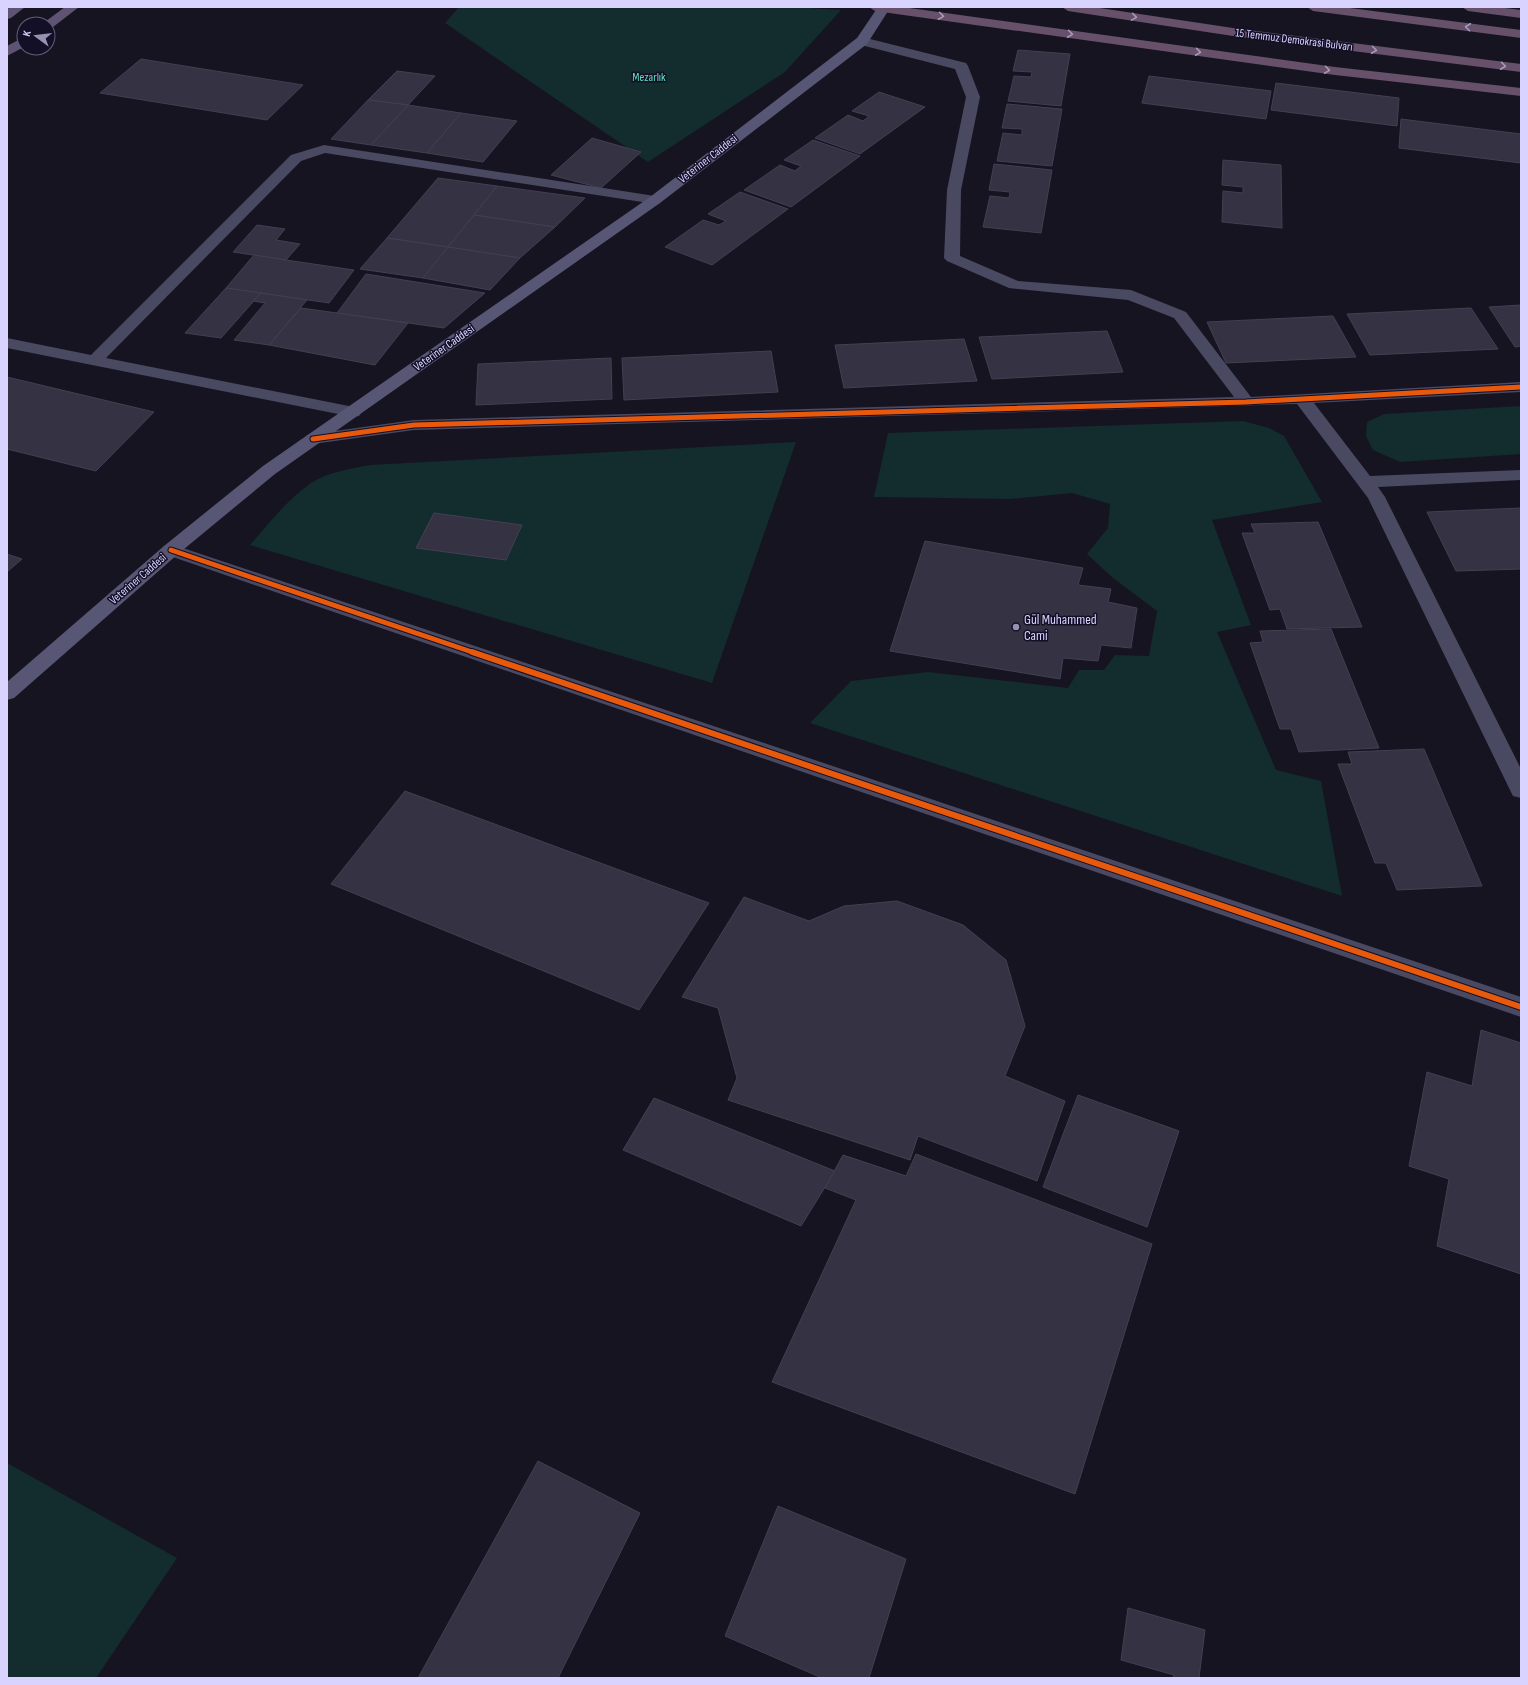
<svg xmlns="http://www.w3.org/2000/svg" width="1528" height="1685" viewBox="0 0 1528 1685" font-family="'Sofia Sans Condensed',sans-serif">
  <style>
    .green { fill: #132c2d }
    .building { fill: #343243; stroke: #433f54 }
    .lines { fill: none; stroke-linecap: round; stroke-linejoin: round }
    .street { fill: #4a4962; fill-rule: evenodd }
    .secondary { fill: #575674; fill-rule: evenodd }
    .primary { fill: #5e5373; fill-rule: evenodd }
    .highway { fill: #67516a; fill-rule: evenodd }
    .cycleway-far1-casing { stroke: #130f26; stroke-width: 7 }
    .cycleway-casing { stroke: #130f26; stroke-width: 8 }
    .cycleway-far1 { stroke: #e8590c; stroke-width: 5 }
    .cycleway { stroke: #e8590c; stroke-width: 6 }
    .oneway { stroke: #a699bc }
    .poi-dot { fill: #9591b1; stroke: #130f26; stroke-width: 1.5 }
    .labels { text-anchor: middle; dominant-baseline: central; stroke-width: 3; stroke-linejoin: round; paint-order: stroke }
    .far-street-label { font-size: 12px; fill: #d9d4ff; stroke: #130f26 }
    .far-park-label { font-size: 12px; fill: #5fe0c0; stroke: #130f26 }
    .poi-label { font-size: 14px; fill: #d9d4ff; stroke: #130f26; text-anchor: start }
  </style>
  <rect width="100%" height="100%" fill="#161421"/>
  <g class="green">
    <polygon points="459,7 794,7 841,10 785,72 648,162 445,23"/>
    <polygon points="1521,406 1521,454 1400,462 1373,450 1366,436 1367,422 1384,414"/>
    <polygon points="1243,421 1269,428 1284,436 1322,502 1212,520 1251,625 1217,632 1276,770 1321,781 1342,896 810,723 851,681 928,672 1068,688 1079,670 1104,670 1115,655 1149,656 1157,611 1113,578 1087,554 1108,528 1110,504 1072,493 1010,499 874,497 888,433"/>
    <path d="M796,442L712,683L250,545C269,523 287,500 311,483C328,472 350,469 369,465Z"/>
    <polygon points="7,1463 177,1558 96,1678 7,1678"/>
  </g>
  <g class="building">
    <polygon points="1018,50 1070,54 1061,106 1008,101 1014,76 1031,77 1032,72 1013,71"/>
    <polygon points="141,59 303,85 267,120 100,93"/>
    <polygon points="397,71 435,76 408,105 368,100"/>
    <polygon points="1149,76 1271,91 1266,119 1142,103"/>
    <polygon points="1276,83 1399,98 1397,126 1271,110"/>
    <polygon points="879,92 925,107 860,154 815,138 848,115 863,121 869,116 852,111"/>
    <polygon points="368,100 408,105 371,145 331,139"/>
    <polygon points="1007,104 1062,109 1052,166 997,161 1003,133 1022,135 1022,129 1002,128"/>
    <polygon points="408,105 461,113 427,153 371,145"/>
    <polygon points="461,113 517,121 483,162 427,153"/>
    <polygon points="1401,119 1521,134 1521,163 1399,148"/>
    <polygon points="592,138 641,152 601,188 551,175"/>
    <polygon points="813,140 860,156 791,207 744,190 780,165 795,171 801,166 784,160"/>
    <polygon points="1223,160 1281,165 1282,228 1222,222 1223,191 1243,193 1243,187 1222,185"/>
    <polygon points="994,164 1052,170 1041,233 983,227 990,196 1009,198 1010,192 989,190"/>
    <polygon points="438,178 497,186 448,247 387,238"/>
    <polygon points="497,186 585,198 555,227 474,215"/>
    <polygon points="740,192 788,209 712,265 665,247 703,220 719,225 726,221 708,214"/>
    <polygon points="474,215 555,227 520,258 448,247"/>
    <polygon points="257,225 285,229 276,240 300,244 286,260 233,252"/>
    <polygon points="387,238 448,247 423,278 360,269"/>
    <polygon points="448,247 520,258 490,290 423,278"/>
    <polygon points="254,255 286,260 354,270 329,303 226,288"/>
    <polygon points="366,274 485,293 444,328 337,313"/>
    <polygon points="226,288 261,293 221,338 185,333"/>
    <polygon points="261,293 307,300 269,345 234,340 265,303 253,301"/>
    <polygon points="1521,305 1521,346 1515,347 1489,307"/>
    <polygon points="301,308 337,313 408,323 375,365 269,345"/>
    <polygon points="1471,308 1498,349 1370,355 1347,314"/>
    <polygon points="1333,316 1356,357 1226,363 1207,322"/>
    <polygon points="1107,331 1123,372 992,379 979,337"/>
    <polygon points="964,339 977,381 844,388 835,345"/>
    <polygon points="771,351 778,392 624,400 622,358"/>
    <polygon points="611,358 612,399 476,405 478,364"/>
    <polygon points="7,377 154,412 96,471 7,449"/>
    <polygon points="1521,508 1521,569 1456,571 1427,512"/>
    <polygon points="434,513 522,525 506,560 416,548"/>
    <polygon points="1318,522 1362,627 1287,629 1280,609 1270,610 1242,533 1255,533 1251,524"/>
    <polygon points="925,541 1083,568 1078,585 1111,589 1108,602 1137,608 1131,648 1101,645 1098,661 1063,658 1060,679 890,651"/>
    <polygon points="7,554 22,559 7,572"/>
    <polygon points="1331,629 1379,748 1299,752 1291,729 1280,729 1250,643 1263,642 1260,631"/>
    <polygon points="1424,749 1482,886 1397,890 1386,863 1375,863 1338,764 1352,764 1348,752"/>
    <polygon points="405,791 709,903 639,1010 331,884"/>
    <polygon points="744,897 809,921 844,906 897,901 963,925 1006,960 1025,1026 1005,1076 1065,1101 1037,1181 918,1136 910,1160 728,1100 737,1078 718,1008 682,997"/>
    <polygon points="1481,1030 1521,1043 1521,1274 1437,1246 1449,1179 1409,1166 1427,1072 1472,1086"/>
    <polygon points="1078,1095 1179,1131 1147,1227 1043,1187"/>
    <polygon points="654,1098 835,1171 801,1226 623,1150"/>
    <polygon points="916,1154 1152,1244 1075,1494 772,1382 856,1200 825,1188 843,1155 906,1176"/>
    <polygon points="538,1461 640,1513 558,1678 418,1678"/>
    <polygon points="778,1506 906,1559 869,1678 822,1678 725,1636"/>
    <polygon points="1128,1608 1205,1630 1199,1678 1173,1678 1174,1675 1121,1660"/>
  </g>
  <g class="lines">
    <g class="street">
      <polygon points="862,37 966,63 968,66 980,97 961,190 960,256 1018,281 1131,290 1186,312 1251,397 1521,382 1521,392 1314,403 1370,476 1521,470 1521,480 1378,487 1385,497 1521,769 1521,798 1513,796 1510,790 1368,498 1297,404 414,430 313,444 307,443 304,439 307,435 313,434 414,420 1234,397 1174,318 1128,300 1009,288 947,261 944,258 947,190 966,97 955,69 857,44 855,41"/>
      <polygon points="324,145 655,196 660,197 662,200 660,203 655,204 325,153 301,161 106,358 359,408 362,412 359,416 353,417 7,348 7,338 91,355 291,155"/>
      <polygon points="171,544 1521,997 1521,1017 164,554 162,550 164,546"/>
    </g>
    <polygon class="secondary" points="878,7 890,8 867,44 660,203 275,474 178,554 14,698 7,700 7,682 164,546 263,466 650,197 857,38"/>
    <g class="primary">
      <polygon points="10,7 25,7 11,18 7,19 7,9"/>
      <polygon points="65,7 79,7 53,27 48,28 48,24 42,24"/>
      <polygon points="24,37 24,47 7,56 7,46"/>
    </g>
    <g class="highway">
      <polygon points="869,7 902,7 1335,67 1521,88 1521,96 1335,75 875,11"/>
      <polygon points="1062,7 1093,7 1233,28 1521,64 1521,72 1233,36 1068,11"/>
      <polygon points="1307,7 1342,7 1521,30 1521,38 1313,11"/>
      <polygon points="1462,7 1497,7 1521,10 1521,18 1468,11"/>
    </g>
    <defs>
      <g id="cycleway-far1">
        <polyline points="313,439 414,425 1246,402 1521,387"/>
        <polyline points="171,550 475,653"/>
      </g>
      <polyline id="cycleway" points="472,652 1521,1007"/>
    </defs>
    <use href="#cycleway-far1" class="cycleway-far1-casing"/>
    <use href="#cycleway" class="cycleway-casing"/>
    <use href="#cycleway-far1" class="cycleway-far1"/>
    <use href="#cycleway" class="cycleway"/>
  </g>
  <defs><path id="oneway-chevron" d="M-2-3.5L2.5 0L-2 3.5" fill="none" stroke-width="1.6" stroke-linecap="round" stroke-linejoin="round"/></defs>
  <g class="oneway">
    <use href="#oneway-chevron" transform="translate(941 16) rotate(8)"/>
    <use href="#oneway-chevron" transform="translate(1134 17) rotate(9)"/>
    <use href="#oneway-chevron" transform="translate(1468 27) rotate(-173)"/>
    <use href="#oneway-chevron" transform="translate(1070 34) rotate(8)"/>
    <use href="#oneway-chevron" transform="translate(1374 50) rotate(7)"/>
    <use href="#oneway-chevron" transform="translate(1198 52) rotate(8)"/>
    <use href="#oneway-chevron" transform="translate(1503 66) rotate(7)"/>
    <use href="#oneway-chevron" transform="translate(1327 70) rotate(8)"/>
  </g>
  <circle class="poi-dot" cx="1016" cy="627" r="4"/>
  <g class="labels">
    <g class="far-street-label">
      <text transform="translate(1294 40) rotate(7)">15 Temmuz Demokrasi Bulvarı</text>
      <text transform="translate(708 159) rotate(-38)">Veteriner Caddesi</text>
      <text transform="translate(444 348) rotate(-35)">Veteriner Caddesi</text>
      <text transform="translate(138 579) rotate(-41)">Veteriner Caddesi</text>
    </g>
    <g class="far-park-label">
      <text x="649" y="77">Mezarlık</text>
    </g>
    <g class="poi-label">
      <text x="1024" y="619">Gül Muhammed<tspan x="1024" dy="16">Cami</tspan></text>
    </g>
  </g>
  <rect width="1528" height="1685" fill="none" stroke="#d9d4ff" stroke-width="16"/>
  <g transform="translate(36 36) rotate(285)"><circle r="19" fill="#130f26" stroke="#625e7d"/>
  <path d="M0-3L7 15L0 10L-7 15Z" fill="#9591b1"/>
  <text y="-6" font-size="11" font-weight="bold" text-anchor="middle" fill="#d9d4ff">K</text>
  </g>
</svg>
